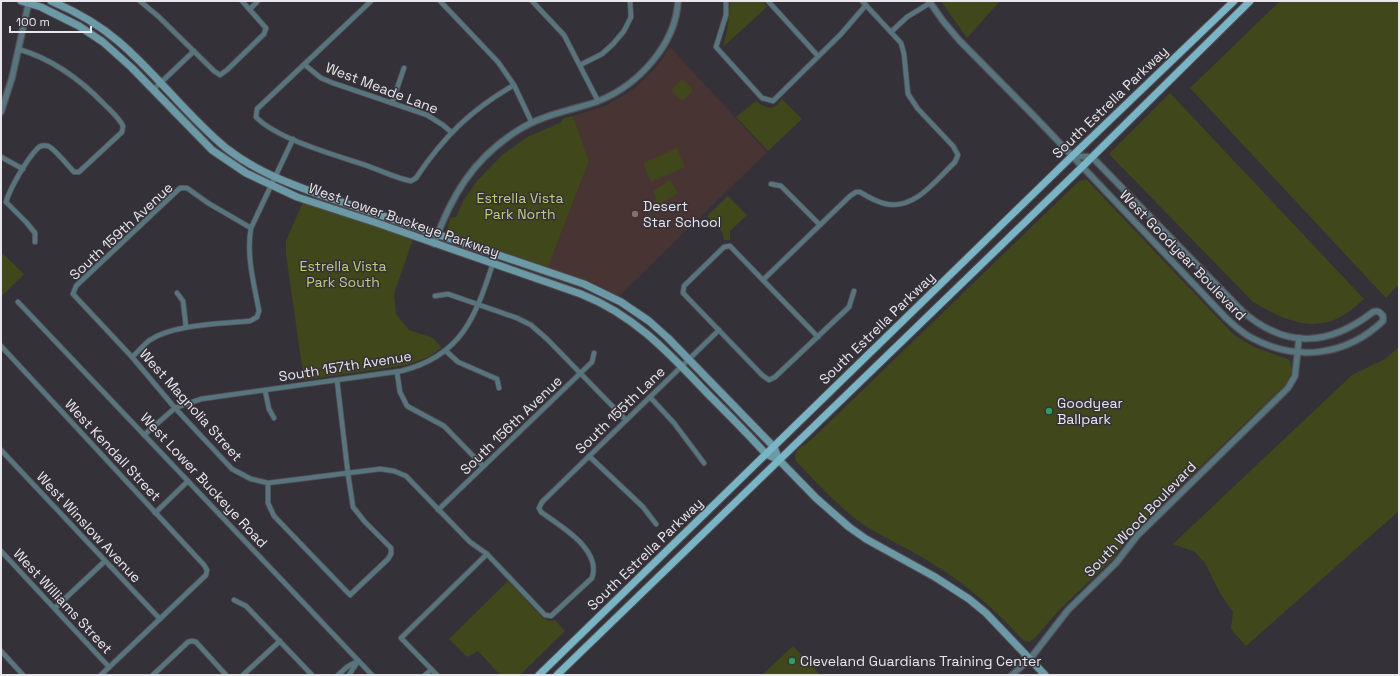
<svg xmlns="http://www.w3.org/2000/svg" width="1400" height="676" viewBox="0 0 1400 676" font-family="'Space Grotesk',sans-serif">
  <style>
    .education { fill: #493434 }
    .green { fill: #40471b }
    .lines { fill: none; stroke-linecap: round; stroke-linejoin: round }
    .minor-casing { stroke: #524e56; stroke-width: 6 }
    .tertiary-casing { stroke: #524e56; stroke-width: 8 }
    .secondary-casing { stroke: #524e56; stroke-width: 9 }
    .primary-casing { stroke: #524e56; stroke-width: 9 }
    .minor { stroke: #58747c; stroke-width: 4.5 }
    .tertiary { stroke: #58747c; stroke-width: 5.5 }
    .secondary { stroke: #6b99a5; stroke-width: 7 }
    .primary { stroke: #79b5c5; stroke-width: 7 }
    .education-dot { fill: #8d6e63; stroke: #353139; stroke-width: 1.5 }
    .leisure-dot { fill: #2e9e5b; stroke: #353139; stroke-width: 1.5 }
    .labels { text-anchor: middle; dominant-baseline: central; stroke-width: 3; stroke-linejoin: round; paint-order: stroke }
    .street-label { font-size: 14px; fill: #e9e7ec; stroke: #353139 }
    .park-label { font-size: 14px; fill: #c0ce7c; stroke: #353139 }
    .poi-label { font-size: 14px; fill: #e9e7ec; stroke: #353139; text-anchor: start }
  </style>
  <rect width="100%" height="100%" fill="#353139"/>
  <polygon class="education" points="670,47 767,152 619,296 591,282 548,267 589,161 573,116 607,105 634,89 655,69"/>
  <g class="green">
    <polygon points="730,1 762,1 767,7 723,47 728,27"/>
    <polygon points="941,1 1000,1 967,38"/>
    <polygon points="1280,1 1399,1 1399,284 1386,298 1190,88"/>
    <polygon points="682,79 693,90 682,101 671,90"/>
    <path d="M1170,93L1364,299C1358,304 1353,309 1347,313C1314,335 1283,320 1253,302L1109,154Z"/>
    <path d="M782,99L802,119L768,151L736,117L756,101C767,109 774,112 782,99Z"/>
    <polygon points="573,116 589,161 548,267 448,233 447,230 450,218 456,217 463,201 477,181 502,155 529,136 560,123 564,118"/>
    <polygon points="677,148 685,167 651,182 643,163"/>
    <path d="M1086,179L1089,182L1234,335L1254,347L1287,359L1290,361L1292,371L1287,383L1131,534L1113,559L1059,610L1035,638L1029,642L1023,640C994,609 969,586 933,564C912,550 888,540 867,527C840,509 818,484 796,461C792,450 803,446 811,440L1078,182Z"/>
    <polygon points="670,180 678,193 663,202 665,205 659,210 653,203 657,199 653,191"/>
    <polygon points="728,196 747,215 730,231 730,240 724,240 722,232 707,216"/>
    <polygon points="303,202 413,239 394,294 396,314 409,330 433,338 442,348 428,357 407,365 304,380 286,254 286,241"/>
    <polygon points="1,252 24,274 1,297"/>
    <polygon points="1399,347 1399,511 1246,646 1235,634 1231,628 1233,612 1220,593 1205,563 1195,552 1173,544 1352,375 1385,359"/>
    <polygon points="508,581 543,618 549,621 555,620 565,631 520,675 500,675 478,651 467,657 449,639"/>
    <polygon points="793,646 820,675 762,675"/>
  </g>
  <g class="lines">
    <defs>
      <g id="minor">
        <polyline points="140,1 159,17 214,71 220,75 227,70 264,34 266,28 242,1"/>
        <path d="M371,1L257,109L256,117C277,139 335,155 365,165C380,170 395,178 411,181L416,178C444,136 471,110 514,85"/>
        <polyline points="440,1 498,62 514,85 532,123"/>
        <polyline points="532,1 564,35 598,101"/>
        <polyline points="726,1 726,15 716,47 762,98 773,101 841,34 866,5"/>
        <polyline points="768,1 818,56"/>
        <polyline points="250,9 258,1"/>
        <polyline points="891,32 907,17 930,3"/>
        <path d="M18,49C53,59 81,80 105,105C112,112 119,118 123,126L122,132L79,172H74C69,167 54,148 48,146C44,145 40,145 37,149C27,159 10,188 6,202L26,222L35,233V242"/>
        <polyline points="305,65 321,78 333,83 427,115 443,125 451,132"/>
        <polyline points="580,65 602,54 613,44 624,31 631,17 630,1"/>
        <polyline points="153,90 194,51"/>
        <polyline points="392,103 404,68"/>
        <polyline points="1,157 23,169"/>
        <polyline points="771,184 781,186 820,225"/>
        <polyline points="251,228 208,203 187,188 180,188 76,286 73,294 132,357 175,408 232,469 251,479 268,483 268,503 274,516 350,595 388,559 391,554 391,548 365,522 353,507 348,474 337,380"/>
        <path d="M763,280L850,196L856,192H860C868,197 877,202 886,204C915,210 936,180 955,162L958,155L953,146L918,109L908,94L904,54L901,43L862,1"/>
        <polyline points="177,293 183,301 186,327"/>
        <polyline points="435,296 448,294 517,318 531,325 547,339 626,420"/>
        <polyline points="18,302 372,675"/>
        <polyline points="818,337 730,246 724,247 684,286 683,293 762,375 769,380 775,377 849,307 854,291"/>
        <polyline points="1,346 204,565 207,570 206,575 101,675"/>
        <polyline points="446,351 458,362 497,379 499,388"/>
        <path d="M132,357C138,352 144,344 150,340C174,324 221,324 250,321L257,317L259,311C254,284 246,255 251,228L293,139"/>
        <polyline points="397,372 400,392 407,406 444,426 483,466"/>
        <polyline points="265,390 269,409 274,418"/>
        <polyline points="650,397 674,423 704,463"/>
        <path d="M144,435L175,408L201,399L401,371C466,355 477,311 496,254"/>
        <polyline points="1,450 160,619"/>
        <polyline points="589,456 643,507 656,524"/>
        <path d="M268,483L380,469L394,471L406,476L470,542L487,554L545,615L551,616L592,578C602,549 560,526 541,512L539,508L542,502L719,330"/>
        <polyline points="438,510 592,362 594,353"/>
        <polyline points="155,513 188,481"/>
        <polyline points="1,551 109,667"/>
        <polyline points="234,600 246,606 312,675"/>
        <polyline points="55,608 105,561"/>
        <polyline points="1,651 23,675"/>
        <polyline points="153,675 188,642 192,641 196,642 226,675"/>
        <polyline points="243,675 280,641"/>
        <polyline points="338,675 347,667 358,661"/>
        <polyline points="349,675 358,661"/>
        <polyline points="425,675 431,670"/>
        <polyline points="437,675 401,638 487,554"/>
      </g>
      <g id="tertiary">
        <path d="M929,1L943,21L959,40L1037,119L1226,318C1234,325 1242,333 1252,338C1297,362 1346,356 1383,321V316C1380,312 1378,310 1373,312C1329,346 1287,349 1243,312L1092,157L1072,156"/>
        <polyline points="1,112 12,78 29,1"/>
        <path d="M434,244C451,196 473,159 517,131C541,115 569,111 596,102C622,92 642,76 658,54C669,39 677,20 678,1"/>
        <polyline points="1012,675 1030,659 1068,610 1116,563 1137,536 1288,388 1295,376 1299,338"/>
      </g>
      <g id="secondary">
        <path d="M21,1L41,7L79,26L103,42L132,68L212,150L246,173L297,197L377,223L581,294C634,315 668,352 707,393C727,413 747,433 766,454L779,460L816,498L849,527L866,539L935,577L969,599L986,613L1045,675"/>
        <path d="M51,1C75,11 98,24 118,41C157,74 187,116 226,148C254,170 285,182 318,194L584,284L621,302L649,321L668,338L774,447L779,460"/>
      </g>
      <g id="primary">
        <polyline points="539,675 1066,162 1234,1"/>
        <polyline points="557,675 1082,167 1250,1"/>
      </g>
    </defs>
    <use href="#minor" class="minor-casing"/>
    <use href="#tertiary" class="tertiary-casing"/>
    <use href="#secondary" class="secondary-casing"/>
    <use href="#primary" class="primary-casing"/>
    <use href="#minor" class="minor"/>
    <use href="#tertiary" class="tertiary"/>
    <use href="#secondary" class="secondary"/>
    <use href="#primary" class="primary"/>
  </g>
  <circle class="education-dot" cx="635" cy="214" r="4"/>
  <g class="leisure-dot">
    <circle cx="1049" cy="411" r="4"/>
    <circle cx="792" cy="661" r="4"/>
  </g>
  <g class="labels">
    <g class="street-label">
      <text transform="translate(382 88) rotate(21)">West Meade Lane</text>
      <text transform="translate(1110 102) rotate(-44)">South Estrella Parkway</text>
      <text transform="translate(404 220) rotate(19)">West Lower Buckeye Parkway</text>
      <text transform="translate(121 231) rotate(-43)">South 159th Avenue</text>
      <text transform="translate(1183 255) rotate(46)">West Goodyear Boulevard</text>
      <text transform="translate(877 328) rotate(-44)">South Estrella Parkway</text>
      <text transform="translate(345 366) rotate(-9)">South 157th Avenue</text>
      <text transform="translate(191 405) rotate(48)">West Magnolia Street</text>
      <text transform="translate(620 410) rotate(-44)">South 155th Lane</text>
      <text transform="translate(511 425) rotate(-44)">South 156th Avenue</text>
      <text transform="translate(113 450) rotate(47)">West Kendall Street</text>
      <text transform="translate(204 480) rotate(47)">West Lower Buckeye Road</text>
      <text transform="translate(1140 519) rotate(-46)">South Wood Boulevard</text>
      <text transform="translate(89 527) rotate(47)">West Winslow Avenue</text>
      <text transform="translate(645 554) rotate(-44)">South Estrella Parkway</text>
      <text transform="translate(63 601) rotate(47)">West Williams Street</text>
    </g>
    <g class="park-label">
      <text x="520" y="198">Estrella Vista<tspan x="520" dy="16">Park North</tspan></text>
      <text x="343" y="266">Estrella Vista<tspan x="343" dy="16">Park South</tspan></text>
    </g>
    <g class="poi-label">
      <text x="643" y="206">Desert<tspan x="643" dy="16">Star School</tspan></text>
      <text x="1057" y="403">Goodyear<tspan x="1057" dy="16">Ballpark</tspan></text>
      <text x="800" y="661">Cleveland Guardians Training Center</text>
    </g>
  </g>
  <rect width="1400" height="676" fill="none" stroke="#e9e7ec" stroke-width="4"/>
  <path d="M10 26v6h81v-6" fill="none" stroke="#e9e7ec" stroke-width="2"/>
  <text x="16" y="26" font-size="12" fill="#e9e7ec" stroke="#353139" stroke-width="3" paint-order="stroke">100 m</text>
</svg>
